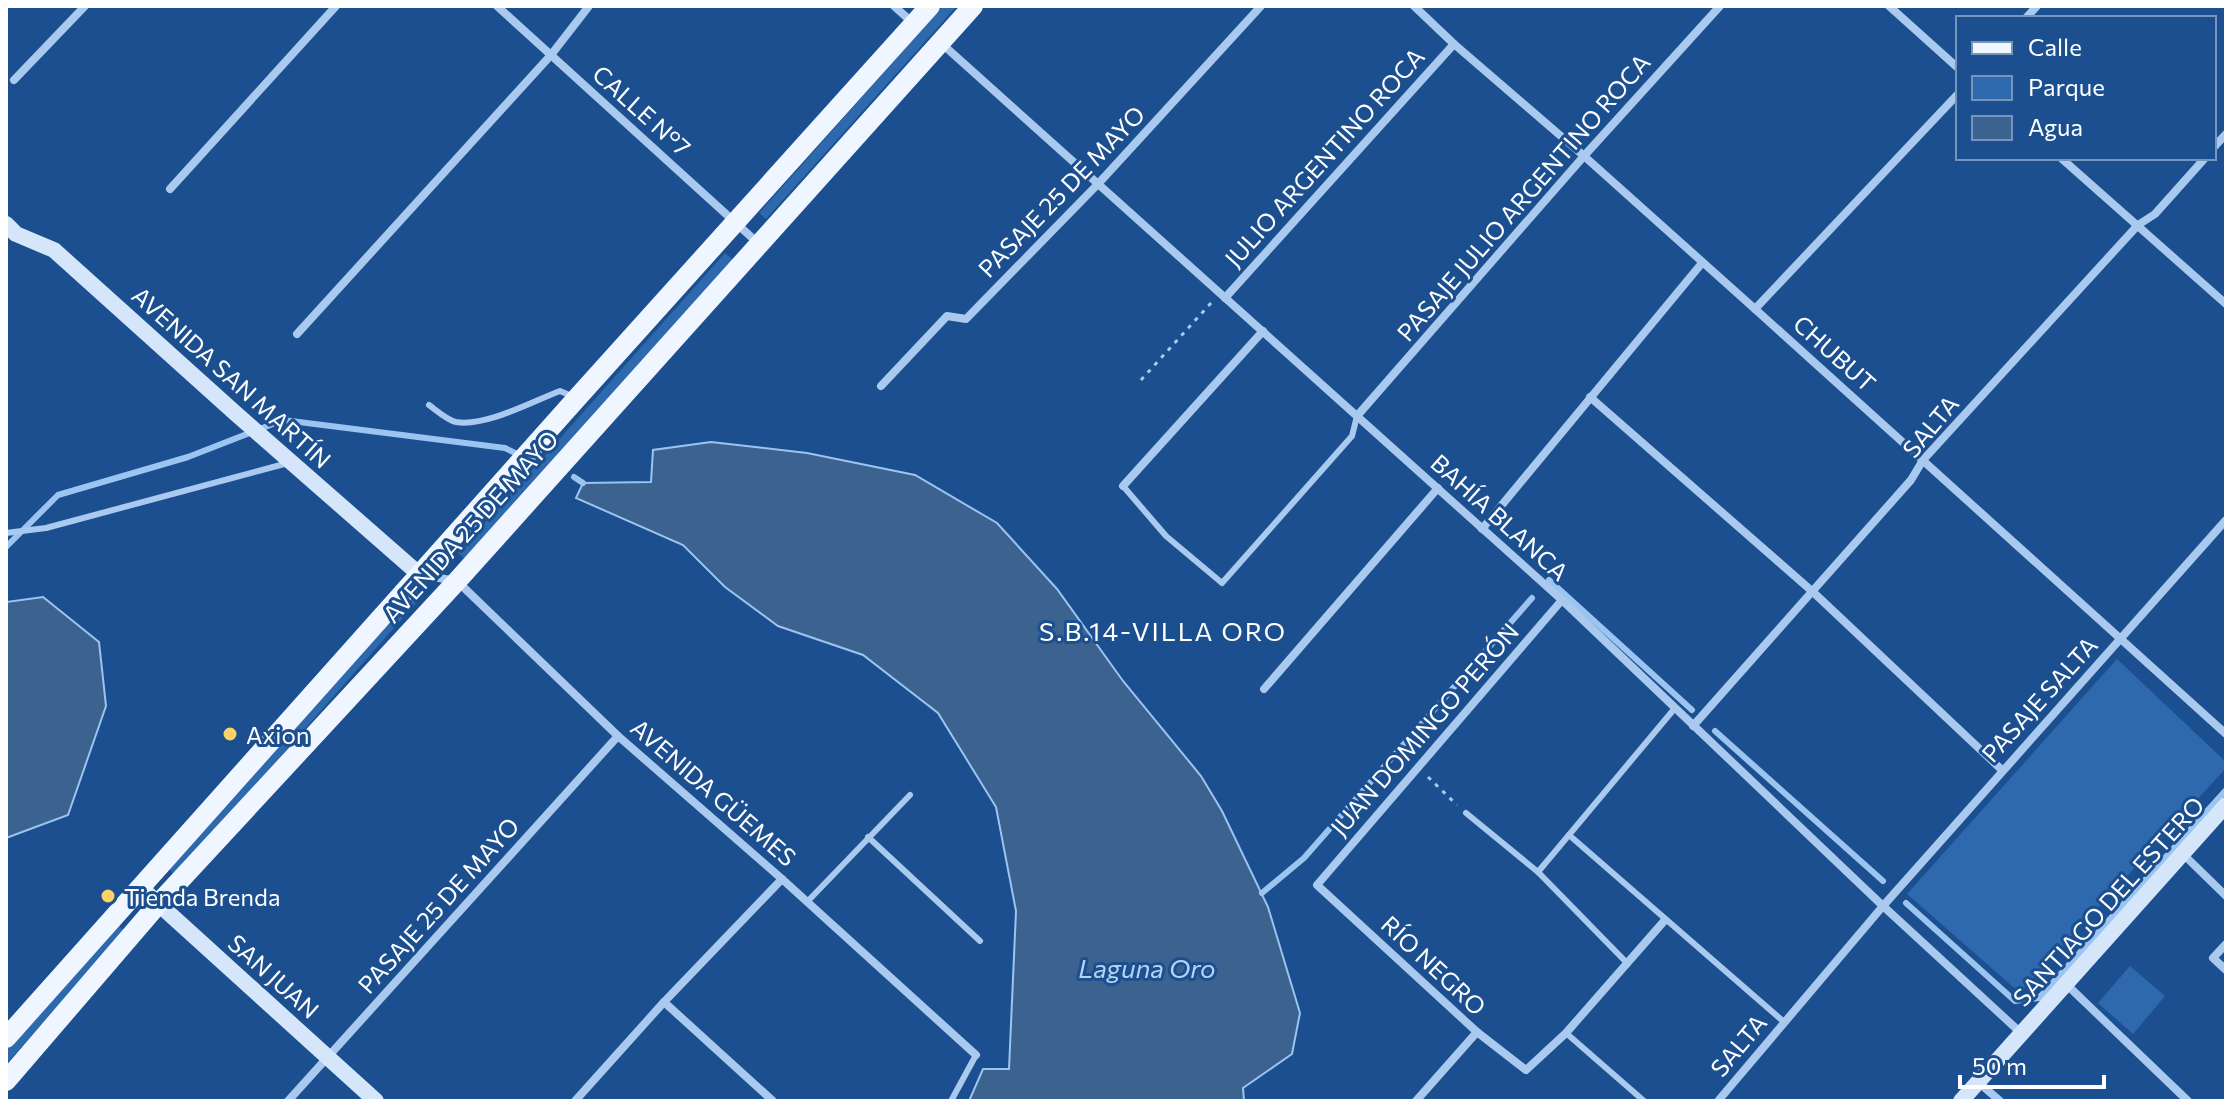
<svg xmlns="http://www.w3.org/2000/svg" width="2232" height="1107" viewBox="0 0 2232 1107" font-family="Commissioner,sans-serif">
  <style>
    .green { fill: #2e69ad }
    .water { fill: #3c6290; stroke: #9cc4f0; stroke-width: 2 }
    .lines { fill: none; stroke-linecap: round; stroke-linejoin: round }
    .stream { stroke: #9cc4f0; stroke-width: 6 }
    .path { stroke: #a9c9ee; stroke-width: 3; stroke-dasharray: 4 6; stroke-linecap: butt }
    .lane { stroke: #a9c9ee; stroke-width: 6 }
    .street { stroke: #a9c9ee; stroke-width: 8 }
    .secondary { stroke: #d6e6fa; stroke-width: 16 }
    .primary { stroke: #f0f6ff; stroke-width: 20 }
    .poi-dot { fill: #ffd166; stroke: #1b4f8f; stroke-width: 3 }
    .labels { text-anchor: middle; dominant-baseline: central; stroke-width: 6; stroke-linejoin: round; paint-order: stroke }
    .street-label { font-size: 24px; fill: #fff; stroke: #1b4f8f }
    .poi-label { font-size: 24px; fill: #fff; stroke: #1b4f8f; text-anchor: start }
    .neighbourhood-label { font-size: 26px; letter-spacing: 2px; fill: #fff; stroke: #1b4f8f }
    .water-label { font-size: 26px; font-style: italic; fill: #b5d3f5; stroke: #1b4f8f }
  </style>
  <rect width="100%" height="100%" fill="#1b4f8f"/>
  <g class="green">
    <polygon points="943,6 957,6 766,219 759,213"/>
    <polygon points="725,253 733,260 466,560 458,553"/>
    <polygon points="418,590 423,595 175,876 168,867"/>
    <polygon points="2117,659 2226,762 2226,768 2020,993 1907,894"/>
    <polygon points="117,924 124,931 6,1064 6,1050"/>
    <polygon points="2130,966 2165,996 2133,1034 2098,1003"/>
  </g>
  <g class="water">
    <polygon points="711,442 807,453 915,475 997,523 1057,589 1123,681 1201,776 1222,811 1268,907 1300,1013 1292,1054 1243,1088 1244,1101 969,1101 983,1069 1009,1069 1016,911 996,807 938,713 863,655 778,626 725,587 683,545 576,498 583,483 651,482 653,450"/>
    <polygon points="43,597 99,642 106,706 68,815 6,838 6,602"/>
  </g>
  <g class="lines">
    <g class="stream">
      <polyline points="574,477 583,483"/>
      <polyline points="6,547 58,495 188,457 283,420 505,448 517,454"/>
      <polyline points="1549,580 1692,710"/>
      <polyline points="1715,731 1883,881"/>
      <polyline points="1262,893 1304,858 1532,598"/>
      <polyline points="1906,903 2015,1001 2039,998 2226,790"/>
    </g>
    <g class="path">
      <polyline points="1141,380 1211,303"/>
      <polyline points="1428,777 1457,805"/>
    </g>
    <g class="lane">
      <path d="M429,405C436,410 447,420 456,422C486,427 531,402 560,391L574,397"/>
      <polyline points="1123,486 1166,536 1222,583 1352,436 1357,416"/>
      <polyline points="6,533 46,528 288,463"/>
      <polyline points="1466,813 1538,872 1627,963"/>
      <polyline points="1569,835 1784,1022"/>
      <polyline points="868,837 980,941"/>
      <polyline points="1538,872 1675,708"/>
      <polyline points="807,902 910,795"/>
      <polyline points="1566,1033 1644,1101"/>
      <polyline points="951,1101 976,1055"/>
    </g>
    <g class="street">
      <polyline points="497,6 759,244"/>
      <polyline points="894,6 914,24"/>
      <polyline points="1414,6 1454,44 1584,156 1755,309 2226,734"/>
      <polyline points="1889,6 1958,68"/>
      <polyline points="2026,18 2037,6"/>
      <polyline points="941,43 1562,600 1883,906 2021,1033"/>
      <polyline points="14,80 85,6"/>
      <polyline points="2214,147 2226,134"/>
      <polyline points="2061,158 2226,304"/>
      <polyline points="170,189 336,6"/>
      <polyline points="1225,298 1454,44"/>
      <polyline points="1755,309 1958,94"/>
      <polyline points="297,334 551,55 589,6"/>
      <polyline points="881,386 947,316 966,319 1098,184 1261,6"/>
      <polyline points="1590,397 1813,592 2002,770"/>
      <polyline points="1357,416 1584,156 1720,6"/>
      <polyline points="1123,486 1263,331"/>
      <polyline points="1482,529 1702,263"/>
      <polyline points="421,575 457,581 618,736 782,879 976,1055"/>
      <polyline points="1562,600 1317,885 1477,1032 1526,1070 1566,1033 1665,920"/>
      <polyline points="1264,689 1438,488"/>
      <polyline points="1693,726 1911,480 1923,460 2138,225 2155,214 2205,158"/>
      <polyline points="2183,854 2226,896"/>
      <polyline points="2226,944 2213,958 2226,970"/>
      <polyline points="2066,984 2188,1101"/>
      <polyline points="664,1002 773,1101"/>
      <polyline points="1978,1082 2000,1101"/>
      <polyline points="288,1101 618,736"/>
      <polyline points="575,1101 664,1002 782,879"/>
      <polyline points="1416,1101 1477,1032"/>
      <polyline points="1718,1101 1883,906 2226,520"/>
    </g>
    <g class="secondary">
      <polyline points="6,224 16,234 54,250 234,412 420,575"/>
      <polyline points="140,887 376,1101"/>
      <polyline points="1961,1101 2226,805"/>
    </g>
    <g class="primary">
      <polyline points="6,1038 577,398 930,6"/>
      <polyline points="6,1081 159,903 457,581 973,6"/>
    </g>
  </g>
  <g class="poi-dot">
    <circle cx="230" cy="734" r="8"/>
    <circle cx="108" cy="896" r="8"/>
  </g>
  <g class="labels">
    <g class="street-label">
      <text transform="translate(642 110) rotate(42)">CALLE N°7</text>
      <text transform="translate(1324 157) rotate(-48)">JULIO ARGENTINO ROCA</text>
      <text transform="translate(1061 191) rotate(-46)">PASAJE 25 DE MAYO</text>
      <text transform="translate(1523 197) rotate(-49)">PASAJE JULIO ARGENTINO ROCA</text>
      <text transform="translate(1835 353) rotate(42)">CHUBUT</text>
      <text transform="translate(232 377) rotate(42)">AVENIDA SAN MARTÍN</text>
      <text transform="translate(1930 426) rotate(-50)">SALTA</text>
      <text transform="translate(1500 517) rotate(42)">BAHÍA BLANCA</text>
      <text transform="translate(470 526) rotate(-48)">AVENIDA 25 DE MAYO</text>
      <text transform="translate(2039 699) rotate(-48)">PASAJE SALTA</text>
      <text transform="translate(1424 729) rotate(-49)">JUAN DOMINGO PERÓN</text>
      <text transform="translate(714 792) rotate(41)">AVENIDA GÜEMES</text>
      <text transform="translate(2108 901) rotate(-48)">SANTIAGO DEL ESTERO</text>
      <text transform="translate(438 905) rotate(-48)">PASAJE 25 DE MAYO</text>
      <text transform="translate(1434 965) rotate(43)">RÍO NEGRO</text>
      <text transform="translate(274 976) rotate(42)">SAN JUAN</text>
      <text transform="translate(1738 1045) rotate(-50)">SALTA</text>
    </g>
    <g class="poi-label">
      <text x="246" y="734">Axion</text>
      <text x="124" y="896">Tienda Brenda</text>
    </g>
    <g class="neighbourhood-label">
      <text x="1163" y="630">S.B.14-VILLA ORO</text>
    </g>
    <g class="water-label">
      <text x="1147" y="967">Laguna Oro</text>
    </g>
  </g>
  <rect width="2232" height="1107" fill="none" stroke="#ffffff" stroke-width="16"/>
  <rect x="1956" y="16" width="260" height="144" fill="#1b4f8f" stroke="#7695bc" stroke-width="2"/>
  <rect x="1972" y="42" width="40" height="12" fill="#f0f6ff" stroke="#7695bc" stroke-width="2"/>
  <text x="2028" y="56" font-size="24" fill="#ffffff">Calle</text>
  <rect x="1972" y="76" width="40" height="24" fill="#2e69ad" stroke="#7695bc" stroke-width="2"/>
  <text x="2028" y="96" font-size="24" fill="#ffffff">Parque</text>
  <rect x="1972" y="116" width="40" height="24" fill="#3c6290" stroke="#7695bc" stroke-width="2"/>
  <text x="2028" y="136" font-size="24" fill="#ffffff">Agua</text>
  <path d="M1960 1075v12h144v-12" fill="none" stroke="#ffffff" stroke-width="4"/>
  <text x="1972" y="1075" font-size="24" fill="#ffffff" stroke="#1b4f8f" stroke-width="6" paint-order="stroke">50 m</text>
</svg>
